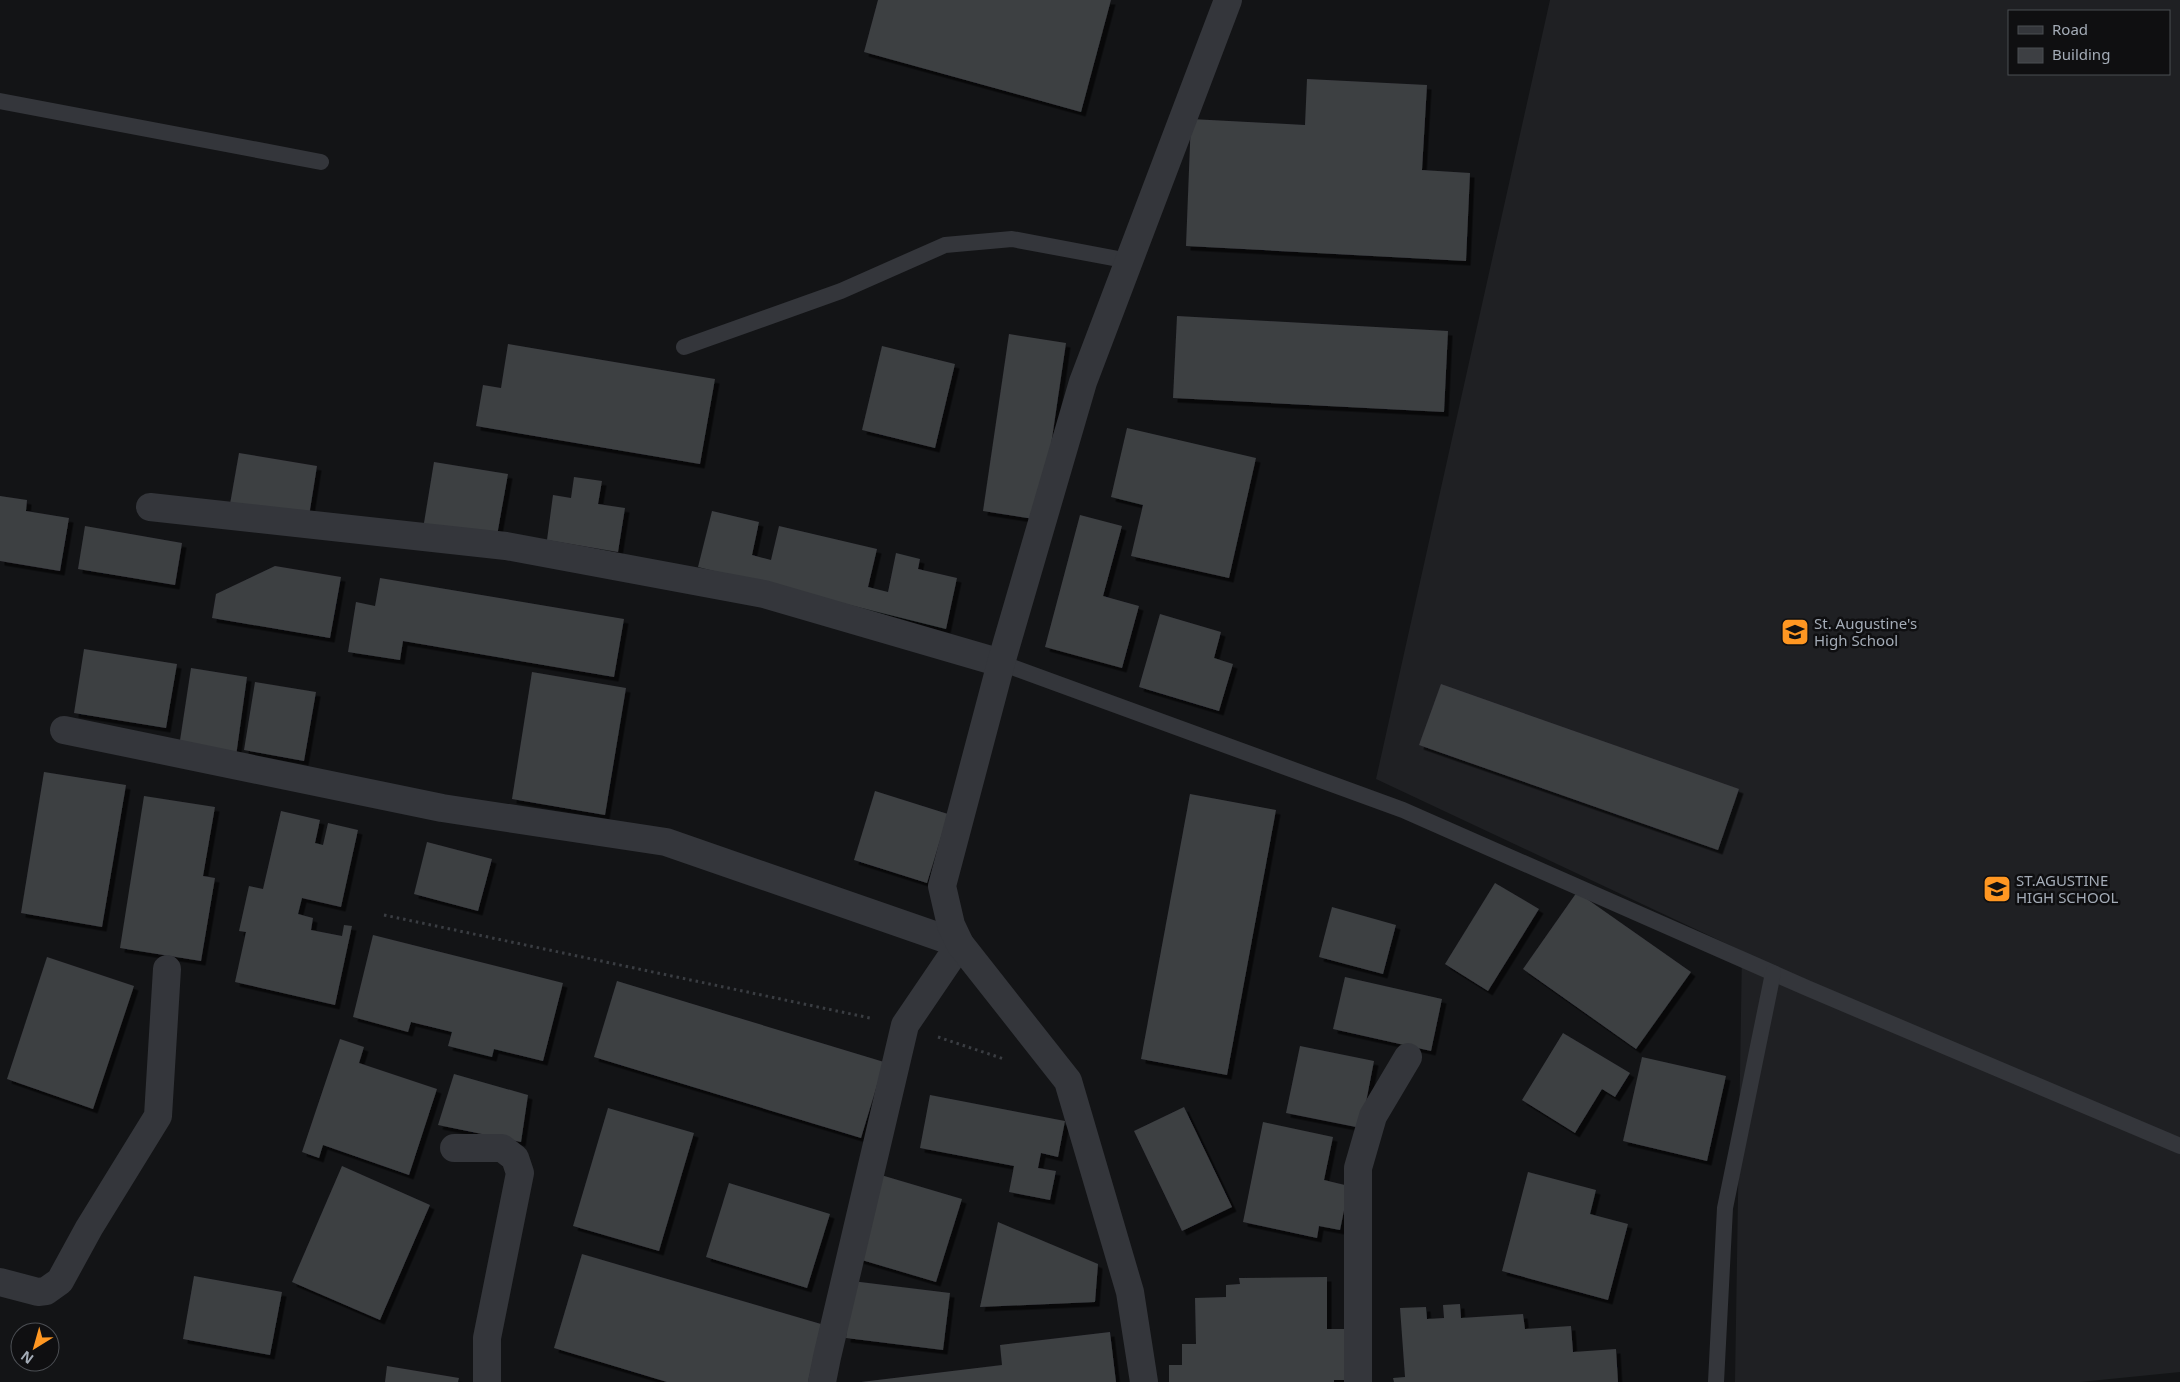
<svg xmlns="http://www.w3.org/2000/svg" width="2180" height="1382" viewBox="0 0 2180 1382" font-family="'Noto Sans',sans-serif">
  <style>
    .built { fill: #1f2023; fill-rule: evenodd }
    .building { fill: #3d3f43; filter: url(#shadow) }
    .lines { fill: none; stroke-linecap: round; stroke-linejoin: round }
    .path { stroke: #3a3d42; stroke-width: 3; stroke-dasharray: 2.5 4; stroke-linecap: butt }
    .service { stroke: #34363b; stroke-width: 16 }
    .minor { stroke: #34363b; stroke-width: 28 }
    .tertiary { stroke: #34363b; stroke-width: 28 }
    .labels { text-anchor: middle; dominant-baseline: central; stroke-width: 5; stroke-linejoin: round; paint-order: stroke }
    .poi-label { font-size: 15px; fill: #a4acb7; stroke: #0f0f11; text-anchor: start }
  </style>
  <defs>
    <filter id="shadow"><feDropShadow dx="4.5" dy="4.5" stdDeviation="0" flood-color="#0009"/></filter>
  </defs>
  <rect width="100%" height="100%" fill="#131416"/>
  <path class="built" d="M1550,0H2180V1372L2080,1382H1735L1742,951L1376,779ZM2009,11H2169V74H2009Z"/>
  <g class="building">
    <polygon points="878,0 1111,0 1081,112 864,52"/>
    <polygon points="1307,79 1427,85 1422,170 1470,173 1466,261 1186,246 1191,119 1305,125"/>
    <polygon points="1177,316 1448,331 1444,412 1173,398"/>
    <polygon points="1009,334 1066,343 1040,520 983,511"/>
    <polygon points="508,344 715,379 700,464 476,426 483,385 501,388"/>
    <polygon points="882,346 955,364 935,448 862,430"/>
    <polygon points="1127,428 1256,458 1229,578 1131,556 1143,505 1111,497"/>
    <polygon points="239,453 317,466 309,516 230,504"/>
    <polygon points="434,462 508,474 496,541 423,529"/>
    <polygon points="574,477 602,481 598,504 625,508 618,552 547,540 553,495 571,498"/>
    <polygon points="0,496 27,500 26,511 69,518 60,571 0,561"/>
    <polygon points="712,511 759,522 752,555 771,560 779,526 877,549 868,587 888,592 896,553 920,559 918,569 957,578 946,629 698,567"/>
    <polygon points="1080,515 1122,526 1103,596 1139,606 1122,668 1045,647"/>
    <polygon points="85,526 182,543 175,585 78,569"/>
    <polygon points="275,566 341,577 330,638 212,618 216,594"/>
    <polygon points="380,578 624,619 614,677 403,641 400,660 348,652 356,602 375,606"/>
    <polygon points="1160,614 1221,632 1214,658 1233,664 1219,711 1139,687"/>
    <polygon points="84,649 177,664 166,728 74,713"/>
    <polygon points="191,668 247,677 236,756 179,747"/>
    <polygon points="532,672 626,688 605,815 512,799"/>
    <polygon points="255,682 316,692 304,761 244,750"/>
    <polygon points="1441,684 1739,789 1718,850 1419,745"/>
    <polygon points="44,772 126,785 102,927 21,913"/>
    <polygon points="875,791 948,814 927,883 854,860"/>
    <polygon points="1190,794 1276,810 1227,1075 1141,1059"/>
    <polygon points="144,796 215,807 203,876 215,878 201,961 120,948"/>
    <polygon points="281,811 320,820 315,843 323,845 328,823 358,830 341,907 302,898 298,914 313,918 311,930 342,936 344,925 352,926 335,1005 235,982 246,932 239,931 249,886 263,889"/>
    <polygon points="427,842 492,859 478,911 414,894"/>
    <polygon points="1495,883 1539,909 1488,991 1445,964"/>
    <polygon points="1577,892 1691,972 1636,1049 1523,969"/>
    <polygon points="1332,907 1396,925 1383,974 1319,957"/>
    <polygon points="373,935 563,983 543,1061 494,1049 492,1057 448,1046 452,1032 411,1022 408,1032 353,1017"/>
    <polygon points="47,957 134,986 93,1109 7,1079"/>
    <polygon points="1345,977 1442,999 1431,1051 1333,1029"/>
    <polygon points="617,981 884,1062 861,1138 594,1057"/>
    <polygon points="1563,1033 1630,1073 1615,1097 1602,1089 1575,1133 1522,1100"/>
    <polygon points="340,1039 364,1047 359,1063 437,1089 409,1175 323,1145 319,1158 302,1152"/>
    <polygon points="1300,1046 1374,1061 1361,1128 1286,1113"/>
    <polygon points="1642,1057 1726,1076 1707,1161 1623,1141"/>
    <polygon points="454,1074 528,1095 521,1142 438,1125"/>
    <polygon points="930,1095 1065,1121 1058,1157 1041,1153 1038,1168 1056,1171 1050,1200 1009,1192 1014,1166 920,1148"/>
    <polygon points="1184,1107 1232,1207 1182,1231 1134,1131"/>
    <polygon points="608,1108 694,1133 659,1251 573,1226"/>
    <polygon points="1263,1122 1333,1137 1324,1180 1349,1186 1340,1230 1319,1226 1317,1238 1243,1222"/>
    <polygon points="342,1166 430,1205 380,1320 292,1282"/>
    <polygon points="1528,1172 1596,1190 1590,1214 1628,1224 1608,1300 1502,1271"/>
    <polygon points="881,1175 962,1199 936,1282 855,1258"/>
    <polygon points="729,1183 830,1214 807,1288 706,1257"/>
    <polygon points="998,1222 1098,1264 1095,1302 980,1307"/>
    <polygon points="582,1254 821,1324 808,1382 667,1382 554,1348"/>
    <polygon points="194,1276 282,1292 270,1355 183,1339"/>
    <polygon points="1327,1277 1327,1329 1351,1329 1351,1380 1334,1380 1334,1382 1169,1382 1169,1365 1182,1365 1182,1344 1196,1344 1195,1298 1226,1297 1226,1285 1240,1284 1239,1278"/>
    <polygon points="852,1281 950,1293 943,1350 846,1338"/>
    <polygon points="1460,1304 1461,1318 1523,1314 1525,1329 1571,1326 1573,1352 1616,1349 1618,1382 1394,1382 1393,1378 1405,1377 1400,1308 1426,1307 1427,1319 1444,1318 1443,1305"/>
    <polygon points="1110,1332 1116,1382 861,1382 1002,1365 1000,1345"/>
    <polygon points="387,1366 459,1378 458,1382 385,1382"/>
  </g>
  <g class="lines">
    <g class="path">
      <polyline points="384,915 870,1018"/>
      <polyline points="938,1037 1004,1059"/>
    </g>
    <g class="service">
      <polyline points="0,101 321,162"/>
      <polyline points="684,347 841,291 945,245 1012,239 1129,261"/>
      <polyline points="1001,663 1403,810 1807,988 2180,1146"/>
      <polyline points="1716,1382 1725,1208 1773,973"/>
    </g>
    <g class="minor">
      <polyline points="150,507 506,546 764,594 1001,663"/>
      <polyline points="64,730 442,808 666,842 960,944 905,1025 827,1357 822,1382"/>
      <polyline points="454,1148 502,1148 515,1158 520,1173 487,1338 487,1382"/>
      <polyline points="0,1282 38,1292 46,1291 60,1281 89,1228 158,1116 167,969"/>
      <polyline points="1358,1382 1358,1168 1373,1116 1408,1057"/>
    </g>
    <polyline class="tertiary" points="1144,1382 1130,1292 1068,1081 960,944 951,925 942,886 1001,663 1083,382 1228,0"/>
  </g>
  <defs>
    <symbol id="school-square" viewBox="-11 -11 22 22"><rect x="-9" y="-9" width="18" height="18" rx="4" fill="#ff9722" stroke="#0f0f11"/><path d="M0-5L7-2L0 1L-7-2ZM-4 1L0 2.5L4 1V4Q0 6-4 4Z" fill="#111"/></symbol>
  </defs>
  <g fill-rule="evenodd">
    <use href="#school-square" x="1779" y="616" width="32" height="32"/>
    <use href="#school-square" x="1981" y="873" width="32" height="32"/>
  </g>
  <g class="labels">
    <g class="poi-label">
      <text x="1814" y="623">St. Augustine's<tspan x="1814" dy="17">High School</tspan></text>
      <text x="2016" y="880">ST.AGUSTINE<tspan x="2016" dy="17">HIGH SCHOOL</tspan></text>
    </g>
  </g>
  <rect x="2008" y="10" width="162" height="65" fill="#0f0f11" stroke="#4b4e53"/>
  <rect x="2018" y="26" width="25" height="8" fill="#34363b" stroke="#4b4e53"/>
  <text x="2052" y="35" font-size="15" fill="#a4acb7">Road</text>
  <rect x="2018" y="48" width="25" height="15" fill="#3d3f43" stroke="#4b4e53"/>
  <text x="2052" y="60" font-size="15" fill="#a4acb7">Building</text>
  <g transform="translate(35 1347) rotate(217)"><circle r="24" fill="#0f0f11" stroke="#4b4e53"/>
  <path d="M0-4L9 19L0 12L-9 19Z" fill="#ff9722"/>
  <text y="-8" font-size="14" font-weight="bold" text-anchor="middle" fill="#a4acb7">N</text>
  </g>
</svg>
